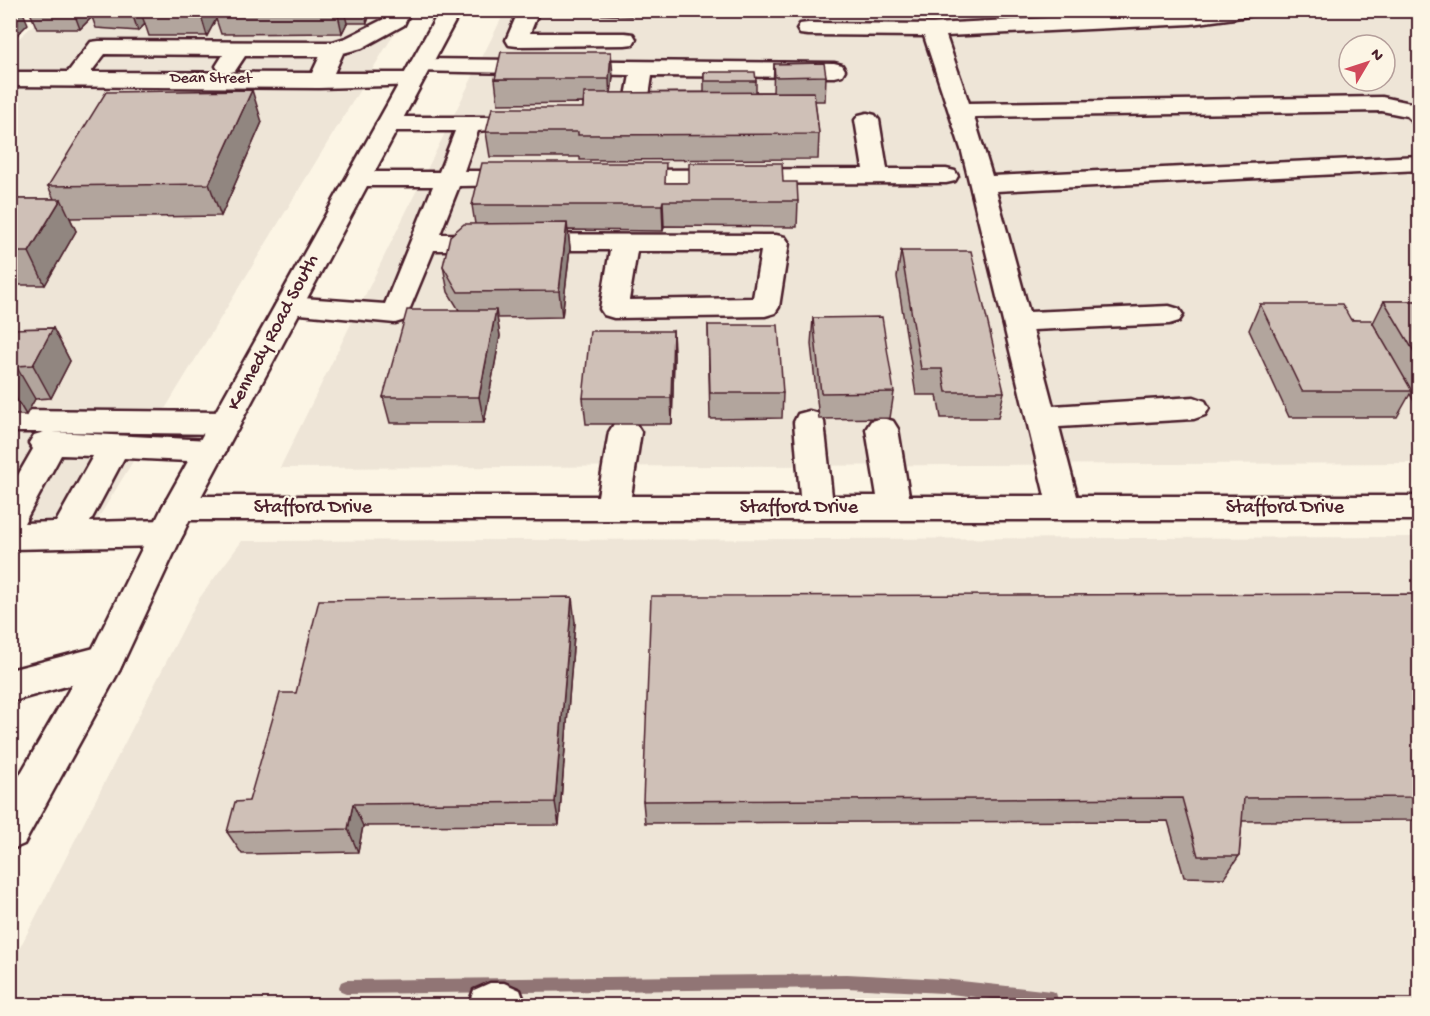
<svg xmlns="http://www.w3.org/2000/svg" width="1430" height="1016" viewBox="0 0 1430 1016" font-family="'Gochi Hand',sans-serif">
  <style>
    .built { fill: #eee5d7; fill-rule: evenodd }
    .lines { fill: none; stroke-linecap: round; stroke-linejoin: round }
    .stream { fill: #917474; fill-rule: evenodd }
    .minor-casing { stroke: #4a1f2b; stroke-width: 5 }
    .major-casing { stroke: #4a1f2b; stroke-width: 5 }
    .minor { fill: #fcf5e5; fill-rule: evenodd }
    .major { fill: #fcf5e5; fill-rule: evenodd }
    .wall { fill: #b2a59d; stroke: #4a1f2b; stroke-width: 1.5 }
    .shaded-wall { fill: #918680; stroke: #4a1f2b; stroke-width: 1.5 }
    .building { fill: #cfc0b7; stroke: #4a1f2b; stroke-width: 1.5 }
    .labels { text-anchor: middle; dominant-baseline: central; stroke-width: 4.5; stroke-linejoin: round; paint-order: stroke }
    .far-street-label { font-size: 16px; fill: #4a1f2b; stroke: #fcf5e5 }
    .street-label { font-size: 20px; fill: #4a1f2b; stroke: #fcf5e5 }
  </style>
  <rect width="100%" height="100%" fill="#fcf5e5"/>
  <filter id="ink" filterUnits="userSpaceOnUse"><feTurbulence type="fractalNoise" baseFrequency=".0167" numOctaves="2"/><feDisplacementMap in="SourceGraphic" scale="12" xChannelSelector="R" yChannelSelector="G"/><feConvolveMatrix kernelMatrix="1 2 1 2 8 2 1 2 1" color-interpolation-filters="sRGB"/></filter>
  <g filter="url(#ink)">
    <g class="built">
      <polygon points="48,11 408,11 80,548 11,549 11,46"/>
      <path d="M505,11H1419V463L280,468ZM1349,45H1385V81H1349Z"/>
      <polygon points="1419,537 1419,1005 11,1006 10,967 198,600 242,541"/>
    </g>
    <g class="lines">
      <polygon class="stream" points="847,974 943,979 1051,991 1056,993 1060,1006 1046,1006 943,993 847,988 346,994 341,992 339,987 341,982 346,980"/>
      <defs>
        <g id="minor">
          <path d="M390,10H411L404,25L362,48L343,53L334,73H412L420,75L423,80L420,85L319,88L10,86V72H68L91,42L99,41L333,42L346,38L388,17ZM105,54L223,55L216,66L219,71L227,73L235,71L245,56H320L312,73L91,72Z"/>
          <polygon points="519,10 539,11 530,33 625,33 633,34 636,39 633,44 625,45 517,46 509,45 506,40"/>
          <polygon points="1200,10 1259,10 1256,14 1249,16 1191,24 946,36 969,103 1382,97 1420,105 1420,123 1412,121 1407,116 1382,111 974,117 992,176 1420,156 1420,170 996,191 1029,312 1169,306 1179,309 1183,315 1179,321 1169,324 1033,330 1053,406 1194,397 1205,401 1209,408 1205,415 1194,419 1059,427 1077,496 1420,496 1420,520 179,520 167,517 162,508 167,499 179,496 598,496 609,432 614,424 625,421 636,424 641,432 631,496 800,496 794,422 798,414 809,411 820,414 824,422 832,496 877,496 866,429 871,421 882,418 893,421 898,429 909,496 1045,496 962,152 924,36 808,35 800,34 797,29 800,24 808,23 933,24"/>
          <polygon points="420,59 834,63 842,65 845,70 842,75 834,77 652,76 647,109 643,114 635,116 600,114 596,109 600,104 625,102 630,75 412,71 409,66 412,61"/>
          <polygon points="867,113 875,115 879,120 887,169 946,169 955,171 958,176 955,181 946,183 620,184 611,182 608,177 611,172 620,170 863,169 855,120 859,115"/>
          <path d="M388,117H489L497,119L501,124L497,129L478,131L464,171H524L533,173L536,178L533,183L524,185L459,186L440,234L776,235L785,237L789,243L779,307L775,313L765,316L614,318L604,315L600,309L610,250H434L405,320L395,323L279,312L275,306L279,300L289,297L385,304L433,186H359L350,184L347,179L350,174L359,172H439L455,131H388L380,129L376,124L380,119ZM637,251H761L753,298L629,300Z"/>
          <path d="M10,410L226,412L237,415L241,423L237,431L226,434L53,432L210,440L221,443L226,451L221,459L210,462L124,458L90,522L167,520L179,524L184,533L179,542L167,546L10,549V489L33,449L29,443L34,435L44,432H10ZM61,455L93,456L56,522L24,523Z"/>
          <polygon points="106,645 119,649 124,660 119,671 10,702 10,670"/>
          <polygon points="490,983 504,983 520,990 526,1006 468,1006 474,990"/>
        </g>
        <polygon id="major" points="440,10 461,10 195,508 119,671 24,844 10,850 10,792 92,650 162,508"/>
      </defs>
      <use href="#minor" class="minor-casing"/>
      <use href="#major" class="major-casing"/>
      <use href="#minor" class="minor"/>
      <use href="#major" class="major"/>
    </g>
    <g class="wall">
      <polygon points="29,10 371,10 367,23 347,23 342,33 221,34 216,19 207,36 149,36 145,24 138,31 96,28 92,17 80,29 37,29"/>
      <polygon points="546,10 634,10 631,16 546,12"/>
      <polygon points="774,64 826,76 825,101 815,101 819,134 818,159 580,160 580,157 490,157 486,132 583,108 583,103 498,104 495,79 613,76 611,93 704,92 704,72 756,81 756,92 773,92"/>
      <polygon points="262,122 221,216 70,218 76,231 45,285 10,285 10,199 54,199 48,186"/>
      <polygon points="783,182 798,201 797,227 664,226 663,231 568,230 570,248 562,317 497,318 500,336 484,423 390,423 383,397 459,310 448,292 443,266 475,224 472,205 666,183"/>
      <polygon points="901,251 1004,392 998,418 941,418 937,395 916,395 897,277"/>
      <polygon points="1384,301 1419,301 1419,411 1410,394 1397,417 1289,417 1249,330 1260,304 1373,323"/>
      <polygon points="813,318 894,392 890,418 819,419 811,344"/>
      <polygon points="708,325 783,393 782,418 710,419"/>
      <polygon points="53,328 70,361 51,398 35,399 26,415 10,415 10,329"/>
      <polygon points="673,331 674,357 672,424 586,424 583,398"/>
      <polygon points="1419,594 1419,820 1242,821 1239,856 1224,878 1184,877 1168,821 645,823 643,801"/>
      <polygon points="575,622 559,825 363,826 358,852 242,854 227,832 249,801 296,693"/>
    </g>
    <g class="shaded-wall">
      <polygon points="18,10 22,10 28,24 10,42 10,18"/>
      <polygon points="73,10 89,10 92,17 80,29"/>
      <polygon points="131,10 157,10 141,13 145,24 138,31"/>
      <polygon points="201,10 221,11 214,11 216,19 207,36 200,12"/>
      <polygon points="337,10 344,10 347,23 342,33"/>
      <polygon points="364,10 371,10 367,23"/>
      <polygon points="611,52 613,76 610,103 609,79"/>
      <polygon points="252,90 262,122 221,216 209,184"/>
      <polygon points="61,199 76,231 45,285 29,252"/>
      <polygon points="663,201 664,226 663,231 662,205"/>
      <polygon points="567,223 570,248 562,317 559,291"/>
      <polygon points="496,310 500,336 484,423 479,397"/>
      <polygon points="53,328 70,361 51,398 33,365"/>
      <polygon points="673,331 674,357 672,424 671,398"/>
      <polygon points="16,366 35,399 26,415 10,388 10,376"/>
      <polygon points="572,597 575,622 559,825 555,802"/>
      <polygon points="353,804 363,826 358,852 348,829"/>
    </g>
    <g class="building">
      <polygon points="10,10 18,10 10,18"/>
      <polygon points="143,10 201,10 200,12 141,13"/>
      <polygon points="501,52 611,52 609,79 495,79"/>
      <polygon points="824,63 826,76 775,77 774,64"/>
      <polygon points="704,72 755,72 756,81 704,81"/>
      <polygon points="252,90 209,184 48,186 106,92"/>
      <polygon points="814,92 819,134 578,135 578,132 486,132 492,108 583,108 584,93"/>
      <polygon points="482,163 666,163 665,183 689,183 689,163 782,163 783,182 797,182 798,201 663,201 662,205 472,205"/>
      <polygon points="10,199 61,199 29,252 10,252"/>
      <polygon points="567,223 559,291 458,292 443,266 450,236 464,224"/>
      <polygon points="901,251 971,251 1004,392 946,392 942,369 921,369"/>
      <polygon points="1384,301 1419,301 1419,360"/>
      <polygon points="1260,304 1342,304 1351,320 1371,320 1412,391 1302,391"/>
      <polygon points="407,310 496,310 479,397 383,397"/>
      <polygon points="882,317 894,392 821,393 813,318"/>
      <polygon points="708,325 778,325 783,393 710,393"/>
      <polygon points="53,328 33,365 16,366 10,376 10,329"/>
      <polygon points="590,331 673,331 671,398 583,398"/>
      <polygon points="1419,594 1419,797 1244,798 1239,856 1198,856 1182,798 643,801 651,596"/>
      <polygon points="572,597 555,802 353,804 348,829 227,832 235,802 249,801 280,693 296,693 319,600"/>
    </g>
  </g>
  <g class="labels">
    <g class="far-street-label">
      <text x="211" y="79">Dean Street</text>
    </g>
    <g class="street-label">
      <text transform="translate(274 333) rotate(-62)">Kennedy Road South</text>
      <text x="313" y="508">Stafford Drive</text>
      <text x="799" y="508">Stafford Drive</text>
      <text x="1285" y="508">Stafford Drive</text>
    </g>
  </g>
  <rect width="1430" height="1016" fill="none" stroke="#fcf5e5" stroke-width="36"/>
  <rect x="18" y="18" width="1394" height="980" fill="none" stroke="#4a1f2b" stroke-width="2" filter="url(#ink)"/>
  <g transform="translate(1367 63) rotate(51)"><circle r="28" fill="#fcf5e5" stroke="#b59f9b" stroke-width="1.5"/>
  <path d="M0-4.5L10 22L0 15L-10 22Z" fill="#d1495b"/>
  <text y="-9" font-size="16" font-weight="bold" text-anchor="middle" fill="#4a1f2b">N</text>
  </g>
</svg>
